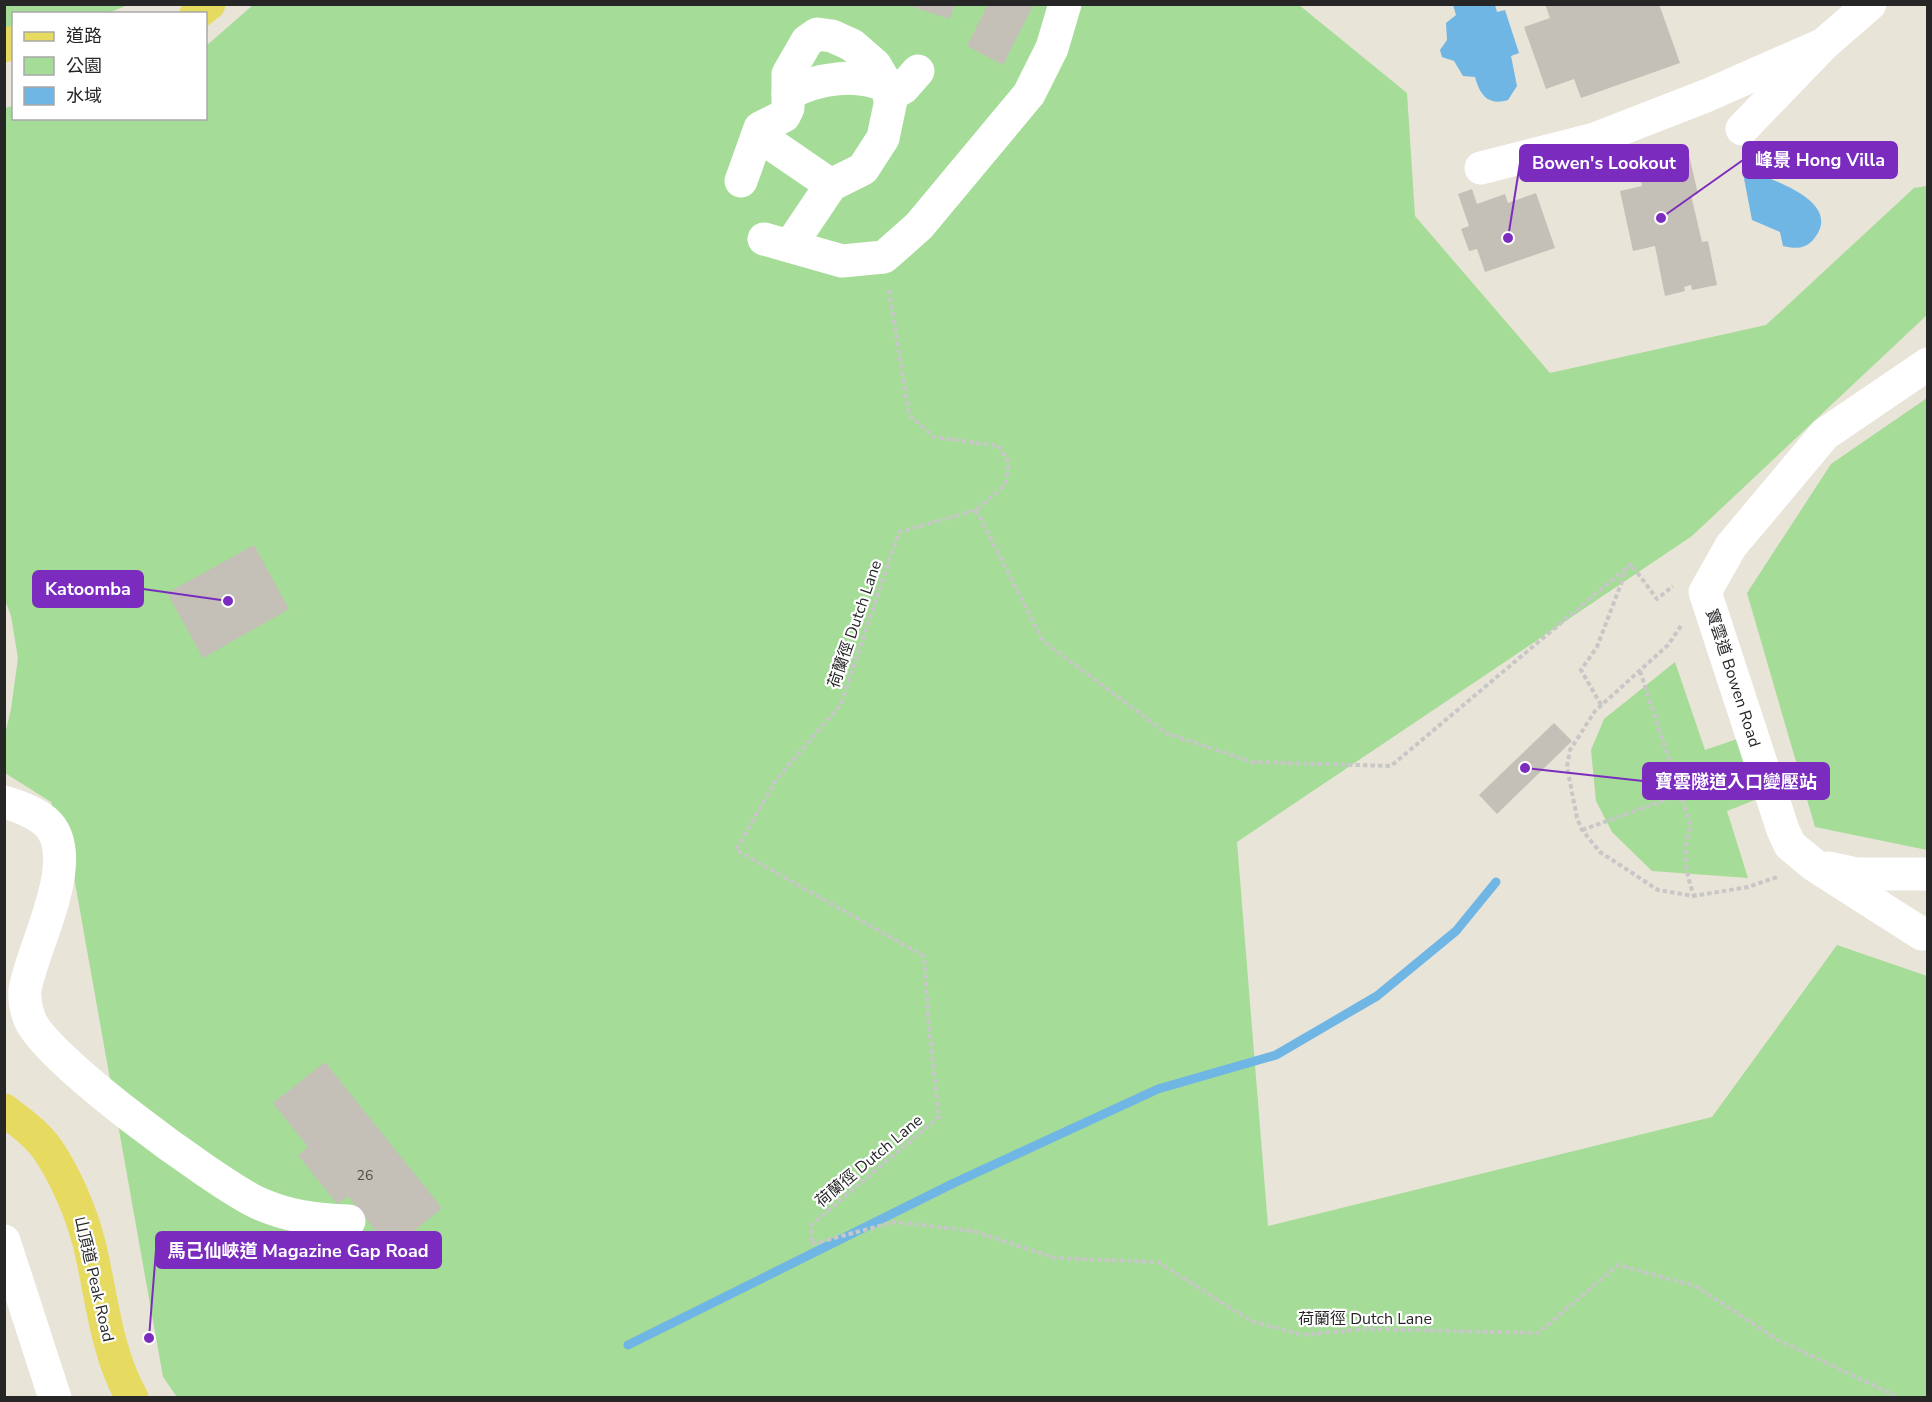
<svg xmlns="http://www.w3.org/2000/svg" width="1932" height="1402" viewBox="0 0 1932 1402" font-family="'Nunito Sans','Noto Sans TC',sans-serif">
  <style>
    .green { fill: #a5dc97 }
    .water { fill: #70b6e5 }
    .lines { fill: none; stroke-linecap: round; stroke-linejoin: round }
    .stream { stroke: #70b6e5; stroke-width: 9 }
    .building { fill: #c4c0b8 }
    .path { stroke: #c7c7c7; stroke-width: 4; stroke-dasharray: 4.5 3; stroke-linecap: butt }
    .minor { stroke: #fff; stroke-width: 33 }
    .major { stroke: #e6da60; stroke-width: 33 }
    .labels { text-anchor: middle; dominant-baseline: central; stroke-width: 4.5; stroke-linejoin: round; paint-order: stroke }
    .number-label { font-size: 14px; fill: #4e4c4a }
    .street-label { font-size: 16px; fill: #262626; stroke: #fff }
    .leader { fill: none; stroke: #7b2cbf; stroke-width: 2 }
    .callout-dot { fill: #7b2cbf; stroke: #fff; stroke-width: 2 }
    .callout { fill: #7b2cbf; stroke: #7b2cbf; stroke-width: 2 }
    .callout-label { font-size: 18px; text-anchor: middle; font-weight: bold; fill: #fff }
  </style>
  <rect width="100%" height="100%" fill="#e9e4d8"/>
  <g class="green">
    <polygon points="5,5 128,5 108,13 14,14 13,26 5,29"/>
    <polygon points="253,5 1299,5 1407,93 1415,216 1550,373 1766,325 1914,188 1927,186 1927,315 1692,536 1237,842 1268,1226 1712,1117 1837,945 1927,976 1927,1397 177,1397 163,1377 74,877 51,802 5,773 5,734 11,709 18,658 11,616 5,600 5,108 13,106 14,118 206,118 206,46"/>
    <polygon points="1927,398 1927,850 1815,827 1747,593 1831,464"/>
    <polygon points="1675,662 1705,750 1740,738 1760,798 1727,811 1748,878 1652,871 1612,832 1596,801 1591,750 1604,719"/>
  </g>
  <g class="water">
    <path d="M1453,5H1495L1497,12L1505,10L1519,53L1511,56L1517,86L1508,100C1488,106 1480,95 1475,77L1463,76L1454,61L1442,57L1440,50L1447,40L1446,23L1456,15Z"/>
    <path d="M1742,168C1766,178 1847,200 1813,240C1805,249 1795,249 1783,246L1780,232L1752,220Z"/>
  </g>
  <g class="lines">
    <polyline class="stream" points="628,1345 954,1183 1158,1089 1276,1055 1377,996 1456,931 1496,882"/>
  </g>
  <g class="building">
    <polygon points="988,4 1033,6 1003,65 967,46"/>
    <polygon points="1545,4 1659,4 1680,63 1581,98 1574,79 1546,89 1524,27 1550,18"/>
    <polygon points="907,5 955,5 949,19"/>
    <polygon points="1689,155 1698,194 1691,195 1702,242 1708,241 1717,285 1692,290 1691,285 1684,287 1685,291 1665,296 1655,246 1633,251 1620,191 1642,186 1638,166 1658,162 1659,167 1666,166 1665,160"/>
    <polygon points="1472,189 1477,204 1505,194 1508,203 1536,193 1555,248 1485,272 1477,249 1469,251 1461,229 1469,226 1458,194"/>
    <polygon points="254,545 289,609 203,658 167,593"/>
    <polygon points="1554,723 1572,741 1497,814 1479,795"/>
    <polygon points="325,1062 442,1208 391,1250 348,1196 337,1204 298,1155 308,1147 273,1103"/>
  </g>
  <g class="lines">
    <g class="path">
      <polyline points="889,290 909,415 934,437 999,446 1009,463 1005,485 976,510 899,532 841,704 776,780 736,850 924,956 929,1028 939,1117 811,1225 812,1244 894,1222 973,1231 1055,1258 1158,1262 1251,1321 1303,1335 1364,1329 1538,1333 1618,1265 1695,1286 1778,1340 1900,1398"/>
      <polyline points="976,510 1043,641 1166,733 1252,762 1391,766 1631,564 1657,599 1673,586"/>
      <polyline points="1681,626 1668,645 1595,711 1570,750 1567,767 1577,818 1582,830 1600,852 1658,890 1694,896 1748,887 1777,877"/>
      <path d="M1640,671L1691,826C1682,852 1685,870 1694,896"/>
      <polyline points="1601,705 1581,670 1597,647 1627,568"/>
      <polyline points="1582,830 1732,776"/>
    </g>
    <g class="minor">
      <path d="M788,94C818,78 857,72 888,87"/>
      <polyline points="889,96 903,88 918,71"/>
      <polyline points="1742,129 1824,44 1870,4"/>
      <polyline points="758,135 831,185"/>
      <polyline points="1481,168 1595,139 1708,95 1824,44"/>
      <polyline points="741,181 760,128 784,116 788,108 788,74 807,41 817,34 832,36 852,45 875,65 888,87 891,100 883,138 863,169 831,185 790,246"/>
      <polyline points="764,239 842,261 884,257 919,226 1029,94 1052,48 1065,4"/>
      <polyline points="1928,364 1825,434 1731,546 1705,592 1783,830 1790,845 1814,865 1922,934 1928,932"/>
      <path d="M4,802C18,806 34,812 45,821C85,855 31,949 25,990C24,997 26,1009 29,1017C40,1056 215,1182 256,1202C286,1216 316,1220 349,1221"/>
      <polyline points="1828,868 1856,874 1928,874"/>
      <polyline points="4,1241 55,1398"/>
    </g>
    <g class="major">
      <polyline points="196,14 209,4"/>
      <polyline points="4,46 14,42"/>
      <path d="M4,1110C20,1122 37,1134 48,1150C66,1177 81,1212 89,1243C102,1296 105,1349 132,1398"/>
    </g>
  </g>
  <g class="labels">
    <g class="number-label">
      <text x="365" y="1175">26</text>
    </g>
    <g class="street-label">
      <text transform="translate(855 624) rotate(-71)">荷蘭徑 Dutch Lane</text>
      <text transform="translate(1733 678) rotate(72)">寶雲道 Bowen Road</text>
      <text transform="translate(869 1161) rotate(-40)">荷蘭徑 Dutch Lane</text>
      <text transform="translate(94 1279) rotate(77)">山頂道 Peak Road</text>
      <text x="1365" y="1319">荷蘭徑 Dutch Lane</text>
    </g>
  </g>
  <path class="leader" d="M1661 218L1743 160M1508 238L1520 163M228 601L143 589M1525 768L1643 781M149 1338L156 1250"/>
  <g class="callout-dot">
    <circle cx="1661" cy="218" r="6"/>
    <circle cx="1508" cy="238" r="6"/>
    <circle cx="228" cy="601" r="6"/>
    <circle cx="1525" cy="768" r="6"/>
    <circle cx="149" cy="1338" r="6"/>
  </g>
  <g class="callout">
    <rect x="1743" y="142" width="154" height="36" rx="6"/>
    <rect x="1520" y="145" width="168" height="36" rx="6"/>
    <rect x="33" y="571" width="110" height="36" rx="6"/>
    <rect x="1643" y="763" width="186" height="36" rx="6"/>
    <rect x="156" y="1232" width="285" height="36" rx="6"/>
  </g>
  <g class="callout-label">
    <text x="1820" y="166">峰景 Hong Villa</text>
    <text x="1604" y="169">Bowen's Lookout</text>
    <text x="88" y="595">Katoomba</text>
    <text x="1736" y="788">寶雲隧道入口變壓站</text>
    <text x="298" y="1257">馬己仙峽道 Magazine Gap Road</text>
  </g>
  <rect width="1932" height="1402" fill="none" stroke="#262626" stroke-width="12"/>
  <rect x="12" y="12" width="195" height="108" fill="#ffffff" stroke="#a8a8a8" stroke-width="1.5"/>
  <rect x="24" y="32" width="30" height="9" fill="#e6da60" stroke="#a8a8a8" stroke-width="1.5"/>
  <text x="66" y="42" font-size="18" fill="#262626">道路</text>
  <rect x="24" y="57" width="30" height="18" fill="#a5dc97" stroke="#a8a8a8" stroke-width="1.5"/>
  <text x="66" y="72" font-size="18" fill="#262626">公園</text>
  <rect x="24" y="87" width="30" height="18" fill="#70b6e5" stroke="#a8a8a8" stroke-width="1.5"/>
  <text x="66" y="102" font-size="18" fill="#262626">水域</text>
</svg>
